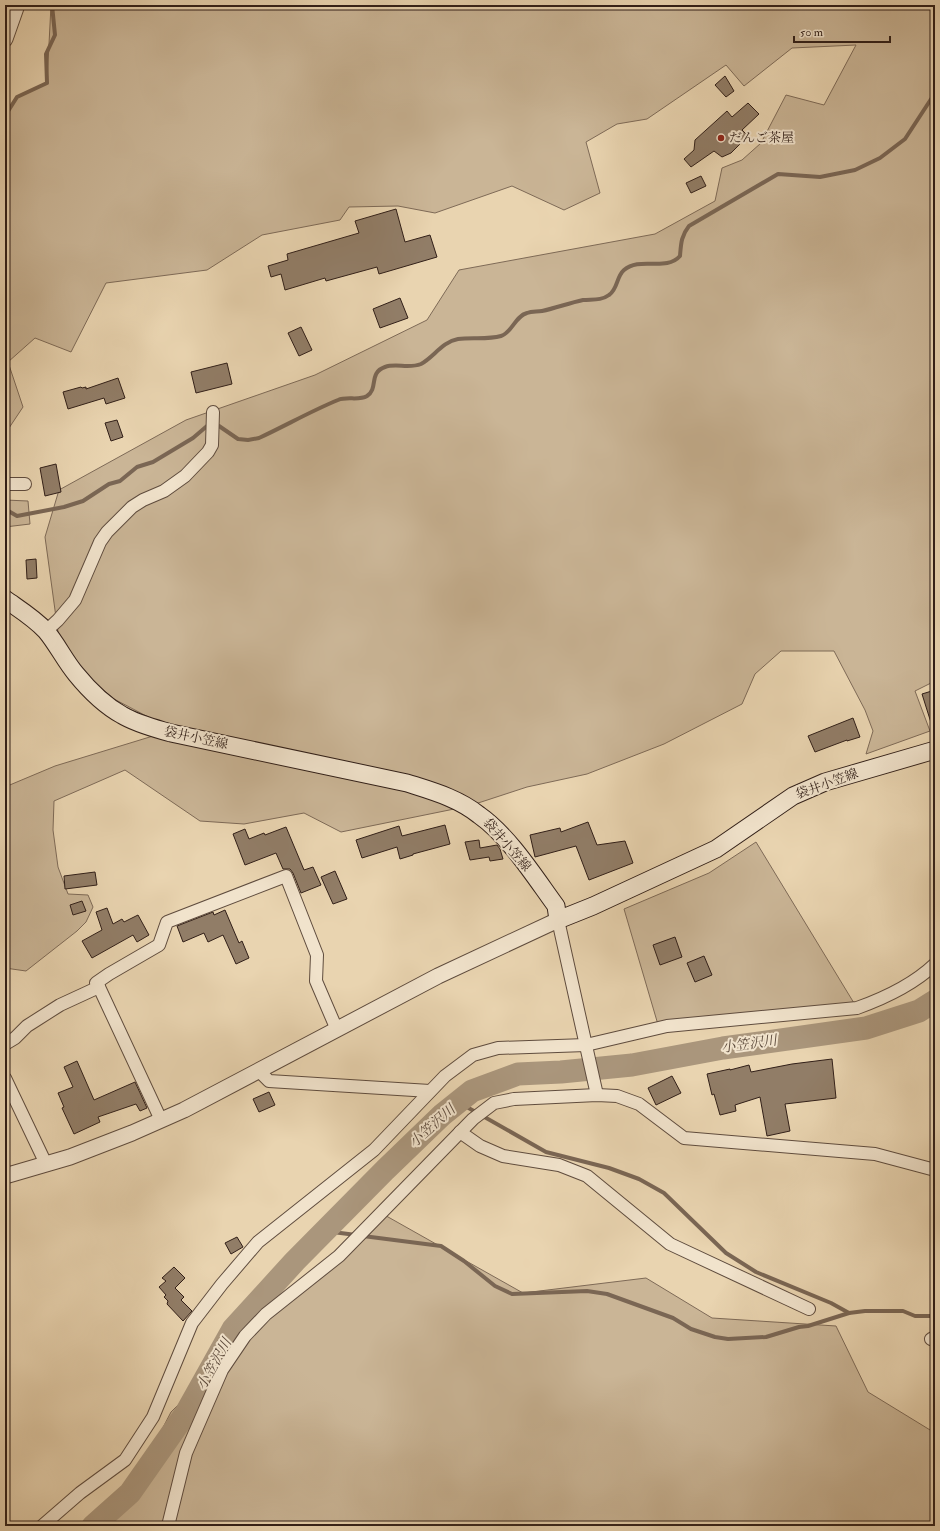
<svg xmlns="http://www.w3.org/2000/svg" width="940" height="1531" viewBox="0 0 940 1531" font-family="'IM FELL Double Pica','Noto Serif JP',serif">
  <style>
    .green { fill: #cab596; stroke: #7e6a57 }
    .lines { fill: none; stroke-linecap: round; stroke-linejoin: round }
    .stream { stroke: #7a6654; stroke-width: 4 }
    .river { stroke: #aa967c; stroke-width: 23 }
    .building { fill: #917d67; stroke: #311f18 }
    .minor-casing { stroke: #5f4c3e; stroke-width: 14 }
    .tertiary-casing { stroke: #5f4c3e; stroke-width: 17 }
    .secondary-casing { stroke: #311f18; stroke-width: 19 }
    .minor { stroke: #f1e3cc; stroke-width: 12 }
    .tertiary { stroke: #f1e3cc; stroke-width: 15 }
    .secondary { stroke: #f1e3cc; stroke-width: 17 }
    .poi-dot { fill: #8f2418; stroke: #f1e3cc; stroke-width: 1.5 }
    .labels { text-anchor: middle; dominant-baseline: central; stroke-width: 4; stroke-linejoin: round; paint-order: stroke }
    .poi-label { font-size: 13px; fill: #311f18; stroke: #f1e3cc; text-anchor: start }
    .street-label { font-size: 13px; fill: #311f18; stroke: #f1e3cc }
    .water-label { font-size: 14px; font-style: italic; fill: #5b493b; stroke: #f1e3cc }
  </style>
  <rect width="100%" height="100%" fill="#e9d4b0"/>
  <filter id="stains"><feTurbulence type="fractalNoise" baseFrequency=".005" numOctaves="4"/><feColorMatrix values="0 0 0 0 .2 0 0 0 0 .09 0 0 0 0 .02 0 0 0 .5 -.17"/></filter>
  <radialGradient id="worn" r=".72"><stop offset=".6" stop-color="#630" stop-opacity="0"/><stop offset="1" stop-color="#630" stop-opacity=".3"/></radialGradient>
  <g class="green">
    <polygon points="51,5 935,5 935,681 915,691 930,731 866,754 873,731 865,710 834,651 781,651 755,674 742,704 664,744 587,774 527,787 469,806 341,832 304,813 244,824 200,821 125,770 54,801 53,830 58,867 68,894 88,895 93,907 86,922 77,931 26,971 5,968 5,787 55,766 153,736 154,720 114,699 79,669 58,632 45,537 59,490 186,420 315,375 427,320 459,270 655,234 715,201 722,168 742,160 761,143 786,95 824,105 856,45 792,48 744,86 726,65 647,119 617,124 586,142 600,193 564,210 512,186 435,213 398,206 349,207 340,220 262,235 207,270 106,283 71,352 35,338 8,362 23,407 5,434 5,113 17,97 47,83"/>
    <polygon points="5,500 28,501 30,524 5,527"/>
    <polygon points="756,842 857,1008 659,1028 624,909 709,873"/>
    <polygon points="381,1213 523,1293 646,1278 712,1318 836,1326 868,1392 935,1433 935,1526 112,1526 171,1412 230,1354"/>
  </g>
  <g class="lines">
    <g class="stream">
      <polyline points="5,116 17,97 47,83 46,54 55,35 52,5"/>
      <path d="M5,509L17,516L64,507L83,501L109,484L120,481L137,467L153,462L193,438L207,426H219L238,439L248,440L259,438C285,426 311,411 338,400C347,396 359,401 367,396C379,388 368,373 385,367C396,363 409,369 421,364C434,357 442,342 458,339C472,337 487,340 501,336C512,333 515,316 527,313C532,311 537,312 542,311C556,308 569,303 583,300C592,299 601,301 609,295C618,289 616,277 624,270C640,256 666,272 680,256C681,244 681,236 689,226L778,174L820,177L855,170L880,158L905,139L935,93"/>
      <polyline points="458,1102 546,1152 609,1168 639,1179 664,1193 726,1253 756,1272 831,1303 849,1313"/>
      <polyline points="325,1231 356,1235"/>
      <polyline points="363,1236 441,1246 464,1261 495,1286 512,1294 587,1291 607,1294 673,1318 691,1329 715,1337 728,1339 766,1337 799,1327 808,1326 849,1313 865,1311 903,1311 915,1316 935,1316"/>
    </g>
    <polyline class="river" points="93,1526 130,1493 186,1413 233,1329 295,1261 385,1170 442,1115 472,1091 518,1074 561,1072 632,1065 723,1048 866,1028 919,1011 935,1001"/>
  </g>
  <g class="building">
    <polygon points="725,76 734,91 726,97 715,85"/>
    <polygon points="748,103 759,114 742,130 748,136 731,153 722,157 714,151 691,167 684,159 694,150 695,140 727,111 732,117"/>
    <polygon points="701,176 706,186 691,193 686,183"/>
    <polygon points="396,209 405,242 430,235 437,257 379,274 377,267 326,281 325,278 285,290 281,274 271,277 268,266 288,260 287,254 359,233 355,221"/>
    <polygon points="400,298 408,318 380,328 373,309"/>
    <polygon points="301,327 312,350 299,356 288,333"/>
    <polygon points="227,363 232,384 196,393 191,372"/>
    <polygon points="118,378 125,398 106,404 104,398 68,409 63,392 81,387 82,388 86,387 86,389"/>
    <polygon points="117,420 123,437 111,441 105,423"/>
    <polygon points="56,464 61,492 45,496 40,468"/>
    <polygon points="36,559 37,578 27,579 26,560"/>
    <polygon points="935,690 935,729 933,729 922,694"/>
    <polygon points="853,718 860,737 847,741 847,740 815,752 808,736"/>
    <polygon points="588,822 597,845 625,841 633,863 589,880 576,846 535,857 530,835 560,828 561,832"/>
    <polygon points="445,825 450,844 413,854 413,855 400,859 397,847 362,858 356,840 399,826 402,836"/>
    <polygon points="286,827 304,870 313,867 321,885 301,893 293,873 290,869 283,869 276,853 245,865 233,834 245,829 249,839 264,833 265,835"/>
    <polygon points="479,840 480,848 497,845 500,849 503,859 490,861 489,857 470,860 465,842"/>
    <polygon points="335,871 347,899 333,904 321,877"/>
    <polygon points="95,872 97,885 65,889 64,876"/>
    <polygon points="82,901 86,911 73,915 70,905"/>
    <polygon points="107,908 113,924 122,919 124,922 138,915 149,935 137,942 133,935 92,958 82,941 102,930 96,912"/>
    <polygon points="225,910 239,943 242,941 249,958 236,964 223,935 208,942 204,933 183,942 177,926 213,912 214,915"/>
    <polygon points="675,937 682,957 660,965 653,945"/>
    <polygon points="704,956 712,975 695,982 687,963"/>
    <polygon points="832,1059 836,1098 785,1104 790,1131 767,1136 760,1097 735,1105 736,1111 720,1115 714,1094 712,1095 707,1074 730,1069 730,1070 749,1065 751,1072 792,1064"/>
    <polygon points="77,1061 94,1100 135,1082 147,1108 140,1111 136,1104 98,1117 100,1122 74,1134 62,1108 64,1107 58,1093 73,1087 64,1067"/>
    <polygon points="672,1076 681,1093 656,1105 648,1088"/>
    <polygon points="269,1092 275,1105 259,1112 253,1099"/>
    <polygon points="237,1237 243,1247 231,1254 225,1243"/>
    <polygon points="174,1267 185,1278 175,1288 184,1297 181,1300 192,1311 183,1321 167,1304 168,1301 164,1297 166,1295 159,1287 166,1281 162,1278"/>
  </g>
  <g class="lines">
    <defs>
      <g id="minor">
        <polyline points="5,484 25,484"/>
        <polyline points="46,631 58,620 75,600 100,542 107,532 132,507 143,500 164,491 185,476 208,452 212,445 213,412"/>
        <polyline points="558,920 597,1095"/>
        <polyline points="5,1044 15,1038 27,1026 60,1005 99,987"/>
        <polyline points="259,1071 269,1081 430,1091"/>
        <polyline points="5,1078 46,1164"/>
        <polyline points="161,1120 99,987 96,983 109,974 159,945 167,922 286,876 317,955 316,981 337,1030"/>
        <polyline points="460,1132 480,1146 503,1156 559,1165 587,1176 670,1244 809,1309"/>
        <polyline points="931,1339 935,1337"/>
        <path d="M42,1526L80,1493L125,1460L153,1417L192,1323L222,1284L258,1242L374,1150L445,1076L473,1055L498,1048L586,1045L667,1026L857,1008C885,998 913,985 935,964"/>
        <polyline points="168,1526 186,1453 222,1370 245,1336 266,1314 339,1256 473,1119 494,1103 514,1099 597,1095 617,1096 639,1104 684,1138 875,1154 935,1170"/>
      </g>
      <g id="tertiary">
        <polyline points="5,39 17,5"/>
        <polyline points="5,1176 70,1157 132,1133 184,1110 438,976 558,920"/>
      </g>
      <path id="secondary" d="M5,599C19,609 34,618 46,631C57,644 65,661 76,674C89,690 104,705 122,715C137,724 154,728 171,733L407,783C432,791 458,798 479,815C509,836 534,876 556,906L558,920L593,906L716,849L793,796L825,782L935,750"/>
    </defs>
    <use href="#minor" class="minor-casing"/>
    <use href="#tertiary" class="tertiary-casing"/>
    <use href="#secondary" class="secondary-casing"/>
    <use href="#minor" class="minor"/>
    <use href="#tertiary" class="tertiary"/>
    <use href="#secondary" class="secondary"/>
  </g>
  <circle class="poi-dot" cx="721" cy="138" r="4"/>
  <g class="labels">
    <g class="poi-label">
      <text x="729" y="138">だんご茶屋</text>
    </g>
    <g class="street-label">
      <text transform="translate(196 738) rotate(12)">袋井小笠線</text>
      <text transform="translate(827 784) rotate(-20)">袋井小笠線</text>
      <text transform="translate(507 845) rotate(49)">袋井小笠線</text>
    </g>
    <g class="water-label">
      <text transform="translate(749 1044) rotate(-8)">小笠沢川</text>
      <text transform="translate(432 1126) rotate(-42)">小笠沢川</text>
      <text transform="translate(214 1364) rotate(-61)">小笠沢川</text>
    </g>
  </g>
  <rect width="940" height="1531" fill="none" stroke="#e9d4b0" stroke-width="20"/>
  <rect x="6" y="6" width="928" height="1519" fill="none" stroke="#311f18" stroke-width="2"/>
  <rect x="10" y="10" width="920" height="1511" fill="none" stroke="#311f18"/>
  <path d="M794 36v6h96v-6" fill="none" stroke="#311f18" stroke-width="2"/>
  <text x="800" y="36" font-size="12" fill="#311f18" stroke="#f1e3cc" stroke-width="3" paint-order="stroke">50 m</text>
  <rect width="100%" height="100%" filter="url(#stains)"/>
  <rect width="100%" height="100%" fill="url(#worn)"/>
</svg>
